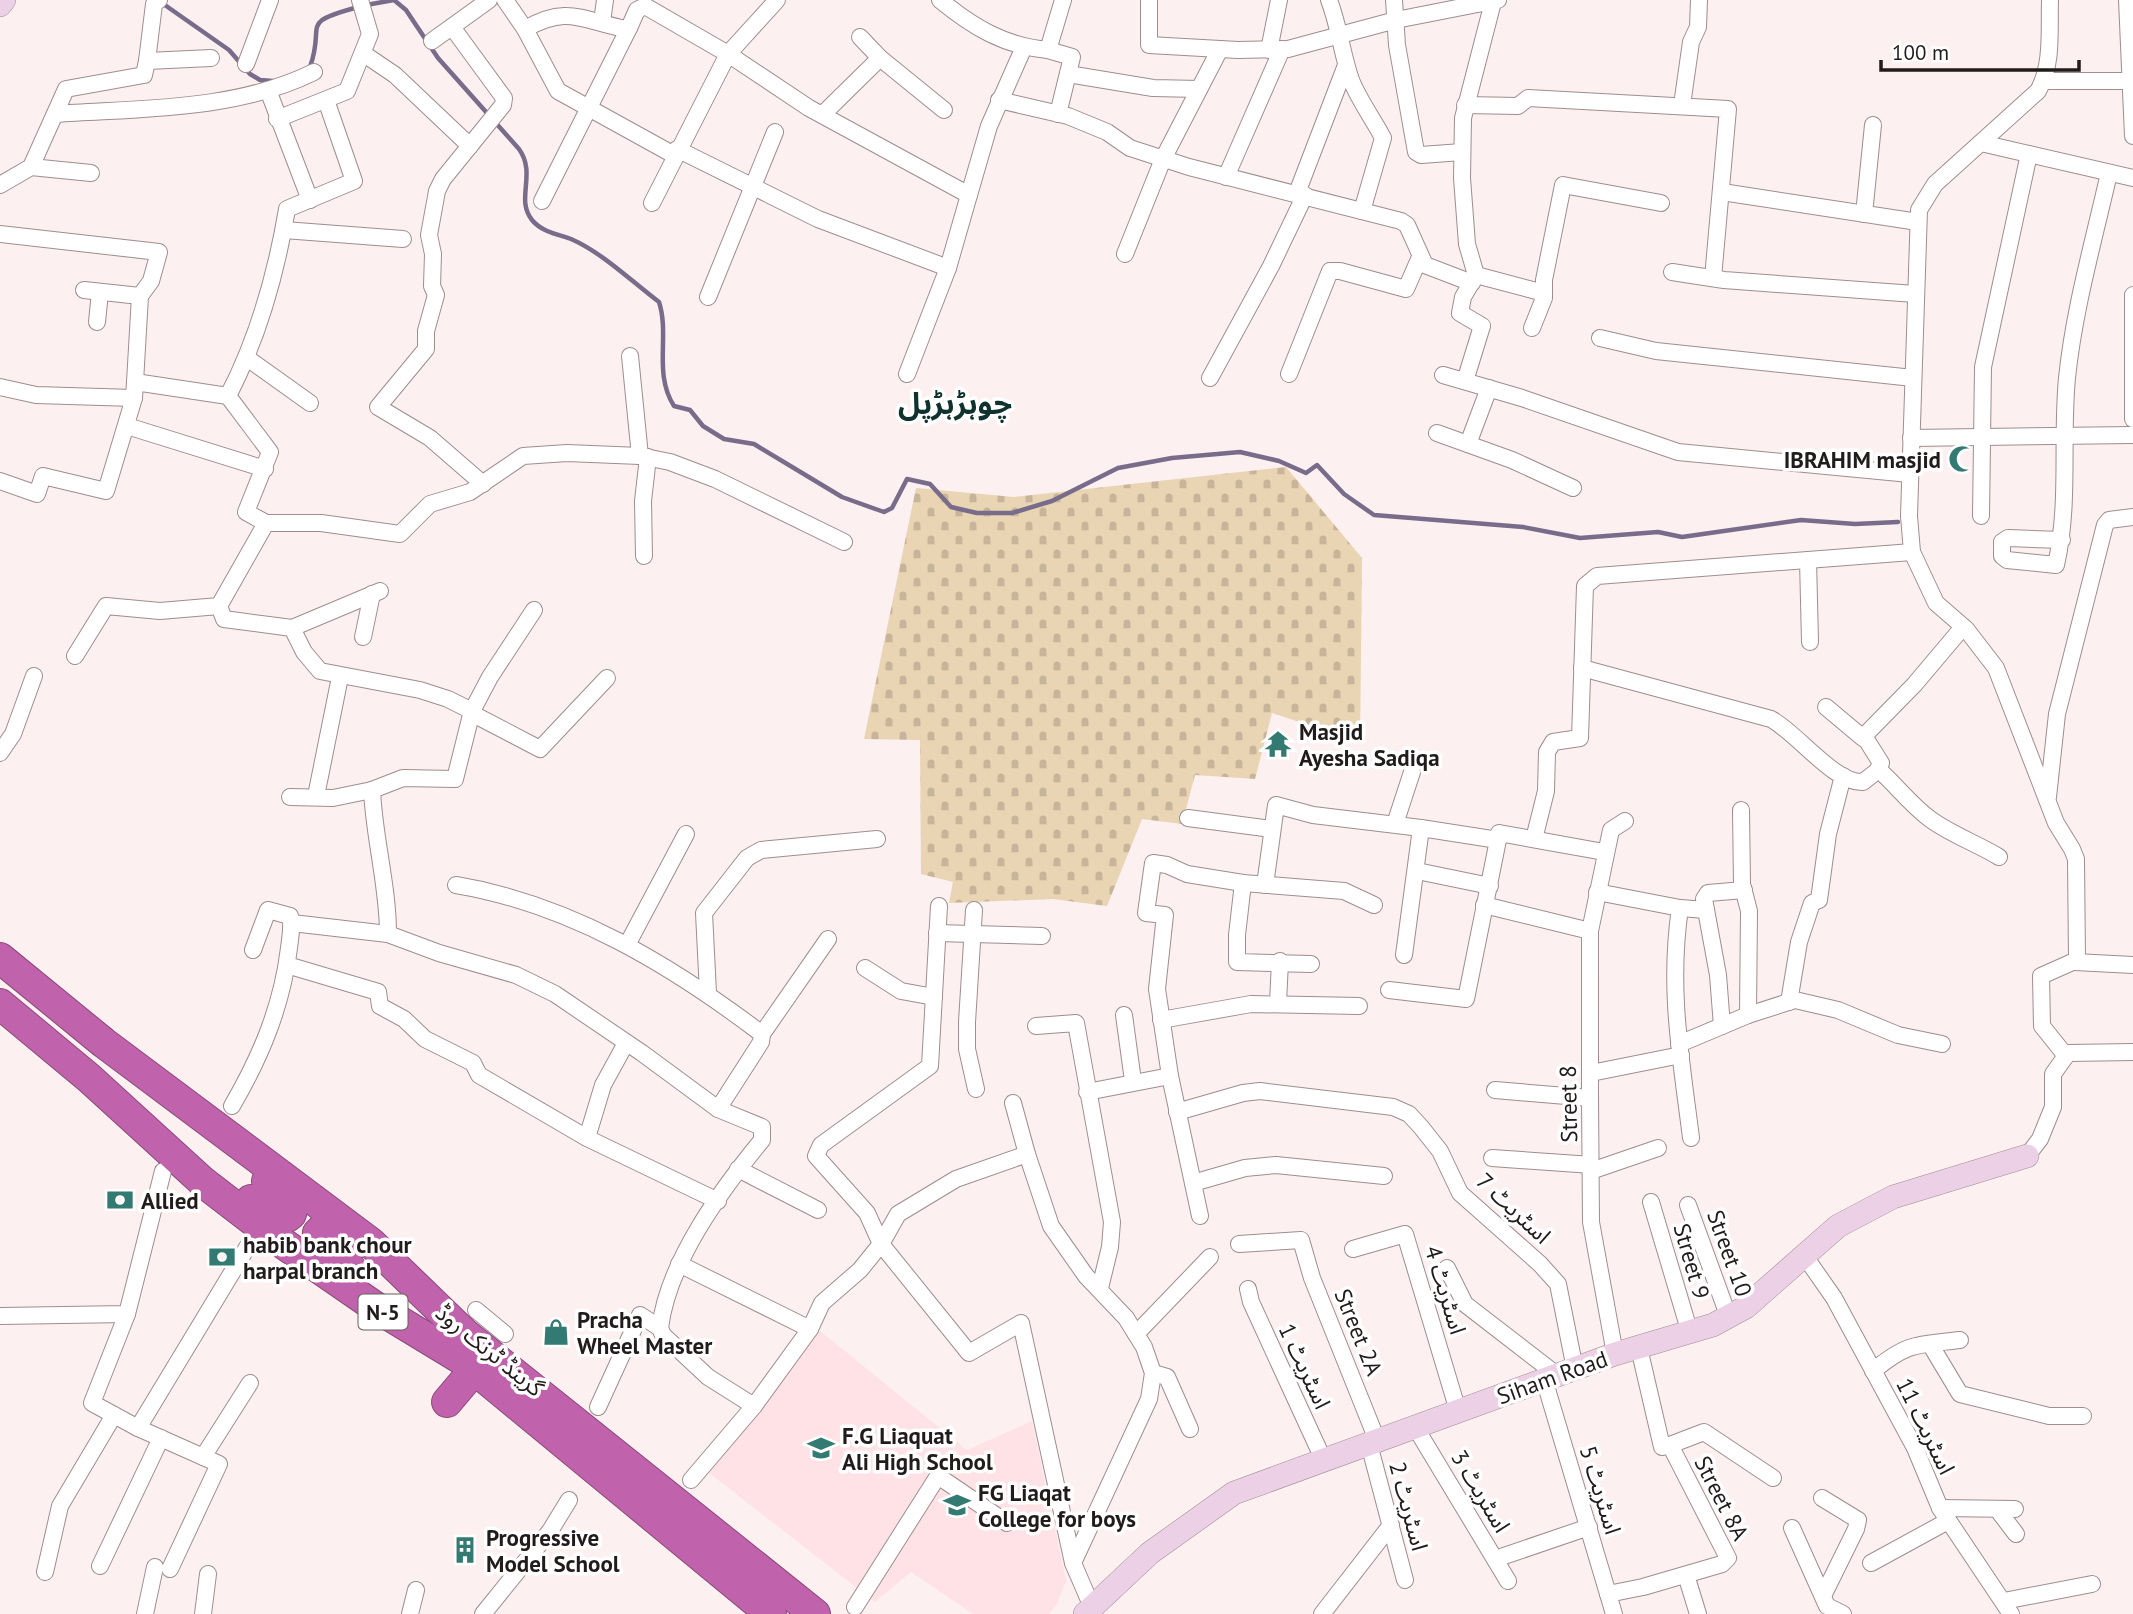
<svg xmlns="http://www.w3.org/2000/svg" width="2133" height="1614" viewBox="0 0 2133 1614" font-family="'PT Sans','Noto Sans Arabic',sans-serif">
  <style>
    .built { fill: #ffe2e5 }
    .cemetery { fill: url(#cemetery-stones) }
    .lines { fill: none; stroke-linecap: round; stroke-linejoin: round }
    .stream { stroke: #796c8a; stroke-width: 4.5 }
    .street-casing { stroke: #9f8d8f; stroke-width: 18 }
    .secondary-casing { stroke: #9f8d8f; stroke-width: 24 }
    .highway-casing { stroke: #894a79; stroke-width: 32 }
    .street { stroke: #fff; stroke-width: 16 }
    .secondary { stroke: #ecd0e6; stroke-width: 23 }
    .highway { stroke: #c163ac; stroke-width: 30 }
    .labels { text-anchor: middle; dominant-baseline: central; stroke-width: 7; stroke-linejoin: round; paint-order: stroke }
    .shield { fill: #fff; stroke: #645f5f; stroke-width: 2 }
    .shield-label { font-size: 21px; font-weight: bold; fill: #221b1b }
    .poi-label { font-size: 23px; font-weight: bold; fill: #221b1b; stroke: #fff; text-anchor: start }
    .street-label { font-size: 23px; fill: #221b1b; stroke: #fff }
    .district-label { font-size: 30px; font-weight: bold; fill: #10322e; stroke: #fff }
  </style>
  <defs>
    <pattern id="cemetery-stones" width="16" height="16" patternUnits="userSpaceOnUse" patternTransform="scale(1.75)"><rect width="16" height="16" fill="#e9d4b3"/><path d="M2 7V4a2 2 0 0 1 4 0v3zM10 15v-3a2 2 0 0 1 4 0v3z" fill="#c8b599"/></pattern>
  </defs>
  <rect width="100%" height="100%" fill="#fcf0f1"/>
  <polygon class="built" points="820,1331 967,1450 1032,1421 1066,1581 1057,1604 1049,1614 973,1614 911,1572 875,1602 709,1473"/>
  <polygon class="cemetery" points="1286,467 1362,558 1360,742 1272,713 1255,779 1195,775 1182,824 1142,819 1107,906 1053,899 949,903 953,882 921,874 920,740 864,739 916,488 1014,497"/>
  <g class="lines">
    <g class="stream">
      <polyline points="162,3 229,50 250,74 260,80 273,81"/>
      <path d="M366,5L394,0L406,10L438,58L519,149C537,174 515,199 532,220C542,232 557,234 571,239C603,253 631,281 659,302C670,336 653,373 674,406L690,410L703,426L724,439L754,444L842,497L884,512L892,508L907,479L930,484L951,507L977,513H1012L1052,501L1118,468L1172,458L1240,452L1279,461L1306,473L1317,465L1344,494L1374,515L1523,527L1580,538L1658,532L1682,537L1801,520L1855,524L1898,522"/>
      <path d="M310,67C326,22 297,24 358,7"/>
    </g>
    <defs>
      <g id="street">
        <polyline points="505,0 525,29 558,91 674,155"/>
        <path d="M940,0C973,27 1004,46 1048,50L1063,0"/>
        <polyline points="1149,0 1149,45 1238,50 1288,49 1396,20 1498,0"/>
        <path d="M1329,0C1339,26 1342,54 1351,80C1359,100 1373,119 1383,138L1362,211"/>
        <polyline points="1394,0 1397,45 1416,152 1421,155 1462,152"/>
        <polyline points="2127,0 2133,136"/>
        <polyline points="602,22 605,0"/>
        <polyline points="452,27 504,98 503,105 443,179 437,191 429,235 433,254 432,286 436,295 426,331 426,349 378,407 430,438 483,484"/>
        <path d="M525,29C568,4 583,21 626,29L629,28L637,10L645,6L728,54L809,108L969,195L948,268L907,374"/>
        <polyline points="860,37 880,58 944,110"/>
        <polyline points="432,41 489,0"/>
        <polyline points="1048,50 1072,57 1058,114"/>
        <polyline points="1269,50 1279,0"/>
        <polyline points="364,54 395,75 470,146"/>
        <polyline points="147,61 154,4 159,0"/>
        <polyline points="246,64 270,0"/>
        <polyline points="1068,74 1153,88 1199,89"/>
        <polyline points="2044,81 2129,81"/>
        <polyline points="268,90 310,200"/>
        <polyline points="999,100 1068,116 1107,132 1130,148 1189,167 1401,221 1407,225 1425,265 1472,283"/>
        <polyline points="1465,105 1518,106 1528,98 1728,109 1713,278"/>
        <polyline points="1682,105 1691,42 1698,27 1699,0"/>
        <path d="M56,114C141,108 235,111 314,72"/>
        <polyline points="822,115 880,58"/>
        <polyline points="277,119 347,91 370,34 360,0"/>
        <polyline points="1981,143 2133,178"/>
        <polyline points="677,149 818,219 948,268"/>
        <polyline points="31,167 91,173"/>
        <polyline points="1226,177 1282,49"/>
        <polyline points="0,185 31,167 66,89 144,75 147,61 211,58"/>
        <polyline points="1722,192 1918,222"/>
        <polyline points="1297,193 1346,65"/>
        <polyline points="969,195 989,126 1024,47"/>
        <polyline points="542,201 629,28"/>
        <polyline points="652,203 728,54 777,0"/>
        <polyline points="1864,214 1873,125"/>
        <polyline points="284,230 403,239"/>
        <polyline points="0,234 159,252 151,281 140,296 135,382"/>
        <polyline points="1125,254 1163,159 1220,49"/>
        <polyline points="1672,272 1724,280 1915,294"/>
        <polyline points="1476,275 1544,293"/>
        <polyline points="84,290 140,296"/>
        <polyline points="2133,295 2133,419"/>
        <polyline points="708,297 775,132"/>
        <polyline points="97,322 100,292"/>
        <polyline points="1532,328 1544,298 1544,280 1563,185 1661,203"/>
        <polyline points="1600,338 1656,351 1913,378"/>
        <polyline points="630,356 640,456"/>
        <polyline points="247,358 310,403"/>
        <polyline points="1289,374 1330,271 1340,271 1406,289 1420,257"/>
        <polyline points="1443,375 1522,398 1678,452 1910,474"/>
        <polyline points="1210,378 1271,266 1305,195"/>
        <polyline points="1465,381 1482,326 1460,313 1463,297 1476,275 1467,244 1462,178 1463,118 1493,2"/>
        <polyline points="0,387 36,395 134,398 106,491 43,476 37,494 0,481"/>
        <path d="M228,396C259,336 276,275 287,209L354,181L326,100"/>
        <polyline points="127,426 265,469"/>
        <polyline points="1437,433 1512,460 1573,488"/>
        <polyline points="1911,438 2133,435"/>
        <polyline points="1468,444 1489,388"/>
        <polyline points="1981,516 1983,367 2029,154"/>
        <polyline points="266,523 321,523 400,534 430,504 470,492 523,456 567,453 640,456 670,462 715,479 844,542"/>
        <path d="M2062,540L2008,538L2002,542V556L2007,560L2056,565C2070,503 2061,440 2067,378C2074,309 2094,240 2109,173"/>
        <polyline points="1912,552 1936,603 1966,629 1996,668 2056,823 2072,849 2076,859 2077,960 2041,976 2042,1026 2066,1056"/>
        <polyline points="644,556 643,501 648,457"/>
        <polyline points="1808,560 1810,642"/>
        <path d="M219,606L224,619L292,628L304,652L320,671L420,690L448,699L472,711L455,779L403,778L372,790C374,838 388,885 388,934"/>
        <polyline points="292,628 380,591"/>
        <polyline points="363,637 372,594"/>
        <polyline points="75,656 106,606 160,611 219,606 266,523 246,512 270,452 228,396 135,382 134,398"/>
        <path d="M1582,668L1771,719C1797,733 1835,784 1863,782L1877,771L1881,763L1864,736L1914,685L1963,627"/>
        <polyline points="1826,707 1863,738"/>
        <polyline points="472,711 490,677 534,610"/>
        <polyline points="471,713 540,749 607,678"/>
        <polyline points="0,753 13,734 34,676"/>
        <path d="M1879,770C1897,786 1910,804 1930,819C1952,835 1976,843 1999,857"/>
        <polyline points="316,796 340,677"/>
        <polyline points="290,797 333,798 372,790"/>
        <polyline points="2048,797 2057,714 2105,525 2109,520 2133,517"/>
        <polyline points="1741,810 1742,884 1749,911 1748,1015"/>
        <polyline points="1188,818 1272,829"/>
        <polyline points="1395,824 1412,772"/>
        <path d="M1534,839L1546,791L1547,752L1553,742L1580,738L1585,586L1597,576L1912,552L1909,516L1919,210L1935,184L2038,91C2053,65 2049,30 2050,0"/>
        <polyline points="1417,871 1490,886"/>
        <polyline points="1243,883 1237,935 1237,962 1311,964"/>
        <path d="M456,885C570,904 671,965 762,1034L761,1042L718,1109"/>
        <polyline points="1265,885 1276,805 1313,815 1421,828"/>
        <polyline points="1597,892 1680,908 1706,910"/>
        <polyline points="1484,905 1590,931"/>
        <polyline points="939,906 930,1066 821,1145 816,1156 867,1213 881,1244 969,1353 1021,1323 1073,1563"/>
        <path d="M1680,908C1668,990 1681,1057 1691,1138"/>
        <polyline points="974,910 967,1022 967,1049 976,1089"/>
        <path d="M292,923L388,934L439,953L516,975L555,994L642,1053L718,1109L762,1127V1140C721,1190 668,1262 660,1328L663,1335L708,1377L754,1406"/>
        <polyline points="937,933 1042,936"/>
        <polyline points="627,945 686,834"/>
        <polyline points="1404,955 1421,828 1498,840 1499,833 1604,852"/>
        <polyline points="2075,962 2133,965"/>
        <polyline points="287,965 378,992 380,1006 404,1019 425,1039 473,1063 479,1075 587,1138 718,1201"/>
        <polyline points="865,968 901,991 934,997"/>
        <polyline points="1389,990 1466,999 1498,840"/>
        <polyline points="708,993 704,913 747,858 761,850 877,839"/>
        <polyline points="1789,1002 1799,942 1812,903 1819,900 1828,834 1843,776"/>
        <polyline points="1278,1003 1280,961"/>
        <polyline points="1124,1015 1133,1081"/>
        <polyline points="1161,1020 1251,1004 1359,1006"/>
        <polyline points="1036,1026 1076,1023 1112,1222 1110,1247 1100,1288"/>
        <polyline points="1722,1026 1718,975 1704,899 1708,893 1744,890"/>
        <polyline points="762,1034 828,939"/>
        <polyline points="1679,1044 1748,1015 1795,1000 1838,1010 1898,1035 1942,1044"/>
        <polyline points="1591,1073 1681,1055"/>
        <polyline points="1495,1090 1590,1098"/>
        <polyline points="1087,1092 1170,1076"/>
        <polyline points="1013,1103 1027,1154"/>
        <path d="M232,1106C261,1056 282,1006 289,948C290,938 293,926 290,916L268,910L253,950"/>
        <polyline points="1177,1112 1243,1093 1260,1091 1393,1107 1409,1114 1421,1127 1440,1151 1460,1193 1540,1264 1558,1284 1575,1369"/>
        <polyline points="587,1138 603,1085 626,1043"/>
        <polyline points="2027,1156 2040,1139 2053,1107 2053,1074 2068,1053 2133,1052"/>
        <polyline points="1492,1158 1592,1165"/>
        <polyline points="738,1169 818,1210"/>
        <polyline points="1591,1171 1658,1148"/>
        <polyline points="1193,1183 1245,1168 1276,1165 1384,1176"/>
        <polyline points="1651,1202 1690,1333"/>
        <polyline points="1688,1205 1729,1318"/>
        <polyline points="1200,1216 1170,1076 1157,989 1165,915 1146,913 1153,863 1167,865 1187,874 1243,883 1344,891 1374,905"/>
        <polyline points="1239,1244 1301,1240 1312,1278 1377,1440"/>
        <polyline points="1353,1249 1405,1234 1458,1411"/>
        <polyline points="1804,1255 1834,1298 1915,1448 1940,1508 2011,1614"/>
        <polyline points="679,1264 810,1329"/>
        <polyline points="1447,1268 1465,1304 1557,1375"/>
        <polyline points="1248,1289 1251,1302 1324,1461"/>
        <polyline points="476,1310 505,1334"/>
        <polyline points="127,1314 92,1403 138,1428 248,1246"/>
        <polyline points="0,1316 127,1314 163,1171"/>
        <polyline points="1136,1334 1210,1257"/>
        <polyline points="1930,1344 1960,1394 2049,1416 2083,1416"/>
        <polyline points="1615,1354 1591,1222 1590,1098 1590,931 1611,830 1625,821"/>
        <path d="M1873,1371C1908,1342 1917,1345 1960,1340"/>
        <polyline points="1153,1373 1167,1377 1190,1429"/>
        <polyline points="1544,1379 1614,1614"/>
        <polyline points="598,1407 640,1315 660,1328"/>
        <polyline points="1414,1425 1508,1581"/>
        <polyline points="138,1428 219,1464 170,1569"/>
        <polyline points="1369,1444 1405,1580"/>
        <polyline points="1670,1445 1704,1432 1773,1478"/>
        <polyline points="203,1457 250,1383"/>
        <polyline points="691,1480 754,1406 810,1329 822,1303 860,1270 881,1244 898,1214 956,1179 1027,1154 1051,1226 1086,1276 1126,1318 1144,1347 1153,1373 1149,1399 1073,1563 1092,1607"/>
        <polyline points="1822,1498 1858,1520 1856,1529 1823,1596"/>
        <polyline points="1940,1508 2015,1509"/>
        <polyline points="1997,1509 2016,1534"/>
        <polyline points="1792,1528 1827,1606 1843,1614"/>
        <polyline points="1495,1559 1589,1527"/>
        <polyline points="1871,1563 1948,1521"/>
        <polyline points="100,1566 161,1438"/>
        <polyline points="45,1572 60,1506 114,1415"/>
        <polyline points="1686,1575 1698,1614"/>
        <polyline points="1608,1594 1643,1587 1722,1564 1728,1558 1670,1445 1662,1447 1639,1348"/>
        <polyline points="2004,1601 2092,1584"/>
        <polyline points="855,1607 938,1476 1007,1523"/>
        <polyline points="145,1614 155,1567"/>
        <polyline points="203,1614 208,1574"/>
        <polyline points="410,1614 416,1590"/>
        <polyline points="483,1614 550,1531 569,1500"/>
        <polyline points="1322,1614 1391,1525"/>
      </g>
      <g id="secondary">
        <polyline points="0,5 4,0"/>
        <polyline points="1085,1614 1150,1553 1234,1493 1615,1354 1713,1325 1746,1307 1838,1226 1893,1197 2027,1156"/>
      </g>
      <g id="highway">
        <polyline points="0,958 104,1043 371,1243 465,1334 815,1614"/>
        <polyline points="0,1004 89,1078 203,1182 281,1242 374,1306 463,1360 771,1614"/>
        <path d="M251,1200C263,1208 277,1227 291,1214L293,1204L267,1181"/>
        <polyline points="351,1269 320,1243 318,1233 323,1228 332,1229 353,1245"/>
        <polyline points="447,1402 474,1370"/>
      </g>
    </defs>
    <use href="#street" class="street-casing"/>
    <use href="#secondary" class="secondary-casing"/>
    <use href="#highway" class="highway-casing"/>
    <use href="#street" class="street"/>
    <use href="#secondary" class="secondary"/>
    <use href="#highway" class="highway"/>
  </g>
  <defs>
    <symbol id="mosque-bare" viewBox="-9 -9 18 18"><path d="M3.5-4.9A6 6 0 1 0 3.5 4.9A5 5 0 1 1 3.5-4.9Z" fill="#337a72" stroke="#fff" stroke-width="2.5" paint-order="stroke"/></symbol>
    <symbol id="temple-bare" viewBox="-9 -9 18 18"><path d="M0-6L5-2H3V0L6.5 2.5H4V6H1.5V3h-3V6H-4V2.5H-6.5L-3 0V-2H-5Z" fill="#337a72" stroke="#fff" stroke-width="2.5" paint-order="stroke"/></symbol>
    <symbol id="bank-bare" viewBox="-9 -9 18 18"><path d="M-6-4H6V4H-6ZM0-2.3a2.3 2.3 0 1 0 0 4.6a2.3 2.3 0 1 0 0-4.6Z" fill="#337a72" stroke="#fff" stroke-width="2.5" paint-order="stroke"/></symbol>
    <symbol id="shop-bare" viewBox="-9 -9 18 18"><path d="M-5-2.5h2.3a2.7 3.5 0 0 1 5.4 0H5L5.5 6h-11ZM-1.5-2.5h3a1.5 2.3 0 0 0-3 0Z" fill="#337a72" stroke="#fff" stroke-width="2.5" paint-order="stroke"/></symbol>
    <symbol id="school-bare" viewBox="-9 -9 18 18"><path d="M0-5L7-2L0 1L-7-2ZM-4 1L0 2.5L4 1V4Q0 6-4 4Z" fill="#337a72" stroke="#fff" stroke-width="2.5" paint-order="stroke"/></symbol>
    <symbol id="building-bare" viewBox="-9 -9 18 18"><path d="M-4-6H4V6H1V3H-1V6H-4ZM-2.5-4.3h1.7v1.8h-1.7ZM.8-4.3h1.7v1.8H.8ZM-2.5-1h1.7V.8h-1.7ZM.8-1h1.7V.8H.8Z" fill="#337a72" stroke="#fff" stroke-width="2.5" paint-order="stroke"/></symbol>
  </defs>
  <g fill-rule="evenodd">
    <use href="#mosque-bare" x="1943" y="440" width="38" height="38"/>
    <use href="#temple-bare" x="1259" y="725" width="38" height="38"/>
    <use href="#bank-bare" x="101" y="1181" width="38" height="38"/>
    <use href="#bank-bare" x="203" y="1238" width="38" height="38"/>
    <use href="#shop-bare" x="537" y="1313" width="38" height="38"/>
    <use href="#school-bare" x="802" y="1429" width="38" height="38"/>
    <use href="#school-bare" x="938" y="1486" width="38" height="38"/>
    <use href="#building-bare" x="446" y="1531" width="38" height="38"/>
  </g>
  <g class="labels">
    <rect class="shield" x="358.5" y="1294.5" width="49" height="35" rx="5"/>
    <g class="shield-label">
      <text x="383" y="1312">N-5</text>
    </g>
    <g class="poi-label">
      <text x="1941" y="459" text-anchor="end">IBRAHIM masjid</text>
      <text x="1299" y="731">Masjid<tspan x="1299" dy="26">Ayesha Sadiqa</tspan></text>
      <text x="141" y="1200">Allied</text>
      <text x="243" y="1244">habib bank chour<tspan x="243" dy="26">harpal branch</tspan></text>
      <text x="577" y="1319">Pracha<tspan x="577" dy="26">Wheel Master</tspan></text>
      <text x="842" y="1435">F.G Liaquat<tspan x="842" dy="26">Ali High School</tspan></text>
      <text x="978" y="1492">FG Liaqat<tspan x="978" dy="26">College for boys</tspan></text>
      <text x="486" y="1537">Progressive<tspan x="486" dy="26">Model School</tspan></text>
    </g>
    <g class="street-label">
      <text transform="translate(1568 1104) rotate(-91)">Street 8</text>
      <text transform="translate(1514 1208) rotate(43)">اسٹریٹ 7</text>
      <text transform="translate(1730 1253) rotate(70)">Street 10</text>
      <text transform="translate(1692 1261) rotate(74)">Street 9</text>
      <text transform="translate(1446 1290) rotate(73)">اسٹریٹ 4</text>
      <text transform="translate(1359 1332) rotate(68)">Street 2A</text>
      <text transform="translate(490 1350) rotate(39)">گرینڈ ٹرنک روڈ</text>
      <text transform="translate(1305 1366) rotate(65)">اسٹریٹ 1</text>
      <text transform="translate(1552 1377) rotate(-20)">Siham Road</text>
      <text transform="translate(1926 1426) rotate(64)">اسٹریٹ 11</text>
      <text transform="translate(1601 1490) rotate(73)">اسٹریٹ 5</text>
      <text transform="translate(1481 1491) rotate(59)">اسٹریٹ 3</text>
      <text transform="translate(1722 1498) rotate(63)">Street 8A</text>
      <text transform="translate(1409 1506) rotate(75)">اسٹریٹ 2</text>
    </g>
    <g class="district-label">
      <text x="955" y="402">چوہڑہڑپل</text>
    </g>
  </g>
  <path d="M1881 60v10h198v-10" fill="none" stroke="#221b1b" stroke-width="3.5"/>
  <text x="1892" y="60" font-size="21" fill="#221b1b" stroke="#ffffff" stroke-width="5" paint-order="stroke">100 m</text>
</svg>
